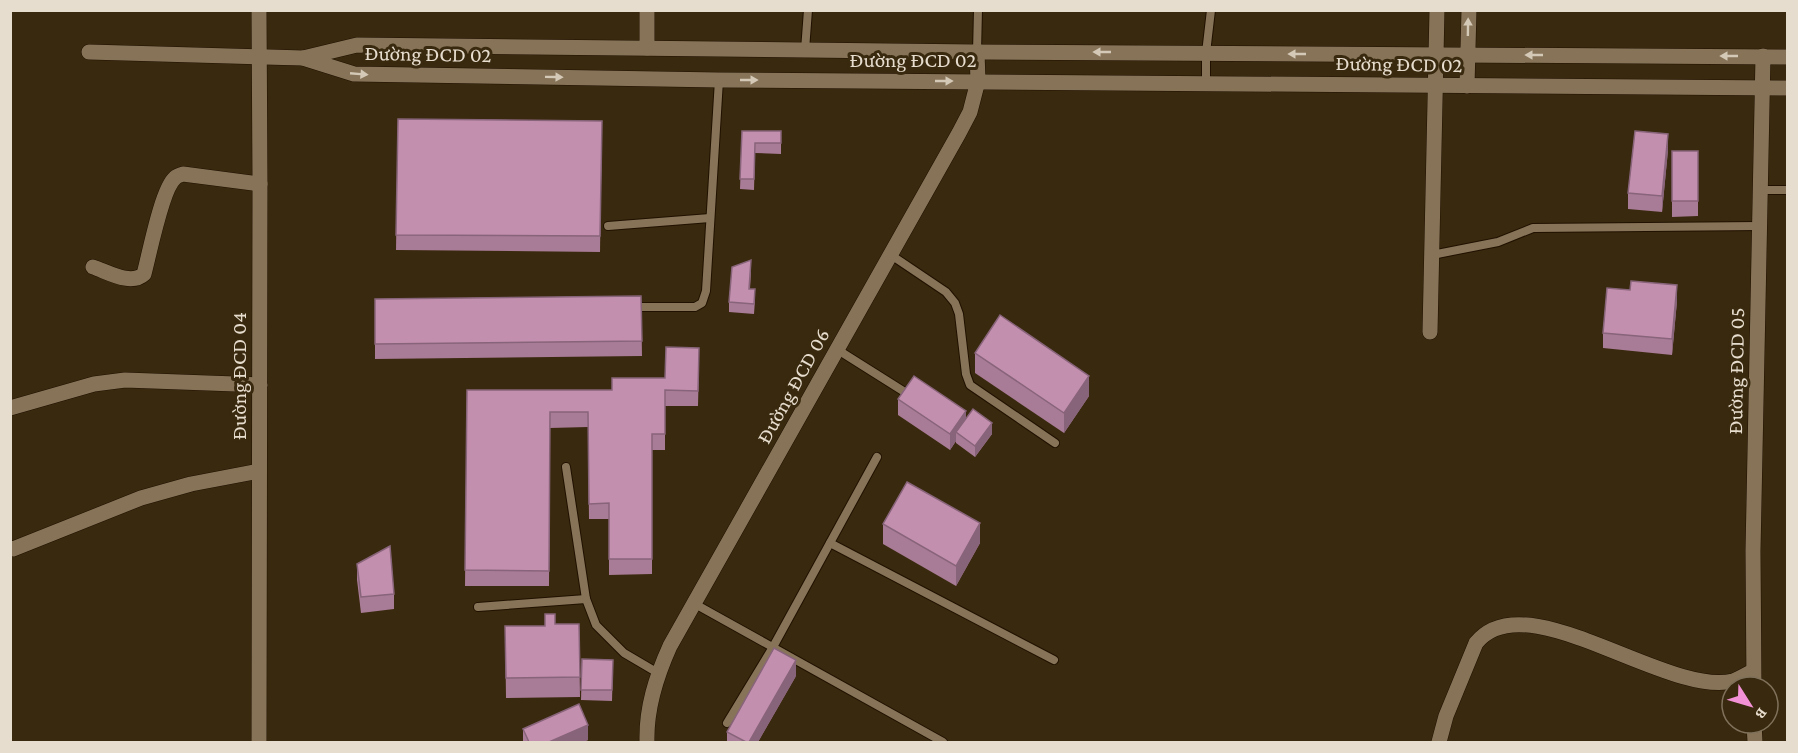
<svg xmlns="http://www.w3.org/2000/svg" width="1798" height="753" viewBox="0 0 1798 753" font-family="'Crimson Pro',serif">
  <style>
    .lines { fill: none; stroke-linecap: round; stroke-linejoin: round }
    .lane-casing { stroke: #201100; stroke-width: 10 }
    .street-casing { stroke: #201100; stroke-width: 16 }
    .lane { stroke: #877458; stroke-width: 8 }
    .street { stroke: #877458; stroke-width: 15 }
    .wall { fill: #a87b96 }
    .shaded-wall { fill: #88647a }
    .building { fill: #c38fae; stroke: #88647a; stroke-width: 1.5 }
    .oneway { fill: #d4c8b6 }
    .labels { text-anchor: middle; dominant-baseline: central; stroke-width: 6; stroke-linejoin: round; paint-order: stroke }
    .street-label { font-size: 21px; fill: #e7ddce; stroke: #39290e }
  </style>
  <rect width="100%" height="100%" fill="#39290e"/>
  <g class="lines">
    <defs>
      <g id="lane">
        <polyline points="805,50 808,10"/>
        <polyline points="977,52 978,10"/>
        <polyline points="1206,83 1206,53 1211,10"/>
        <polyline points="1761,190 1788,190"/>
        <polyline points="608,226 710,218"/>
        <polyline points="891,255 946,292 955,303 959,314 966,374 970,385 1055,443"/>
        <polyline points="1432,255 1498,242 1533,228 1760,226"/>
        <polyline points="631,307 695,307 702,303 706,291 719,80"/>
        <polyline points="838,350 911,396"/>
        <polyline points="566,467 586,599 596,625 624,653 658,673"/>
        <polyline points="830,543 1054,660"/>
        <polyline points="695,604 943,742"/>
        <polyline points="478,607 586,599"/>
        <polyline points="727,723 773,647 877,457"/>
      </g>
      <g id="street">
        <polyline points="259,10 260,184 259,742"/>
        <polyline points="647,48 647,10"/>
        <polyline points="89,52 303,58 354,74 719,80 1788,88"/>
        <polyline points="303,58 357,45 977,52 1788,57"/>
        <polyline points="1467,86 1469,10"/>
        <path d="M93,267C108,272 131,286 144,274C149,256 162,188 175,178C176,176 181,175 183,174L260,184"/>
        <polyline points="1430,332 1437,10"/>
        <polyline points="10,408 94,384 125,380 260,385"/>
        <polyline points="10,548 13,549 141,498 191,484 259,471"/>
        <polyline points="1754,687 1753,551 1763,56"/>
        <polyline points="1754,723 1755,742"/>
        <path d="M647,742C646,708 656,677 670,646L959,133L970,112L978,81L977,52"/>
        <path d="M1439,742L1446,716L1476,643C1525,581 1666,697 1733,681C1739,679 1747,674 1753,671"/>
      </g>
    </defs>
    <use href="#lane" class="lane-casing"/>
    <use href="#street" class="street-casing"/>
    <use href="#lane" class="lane"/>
    <use href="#street" class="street"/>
  </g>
  <g class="wall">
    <polygon points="398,119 602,121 600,252 396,250"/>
    <polygon points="742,131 781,131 781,154 755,153 754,190 740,189"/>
    <polygon points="1668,150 1662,212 1628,209 1628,193"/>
    <polygon points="1672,151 1698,151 1698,216 1672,217"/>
    <polygon points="751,271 750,289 755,300 754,314 729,312 729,302"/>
    <polygon points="641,296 642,356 375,359 375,299"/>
    <polygon points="1677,301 1672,355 1603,348 1603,333"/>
    <polygon points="975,353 1089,396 1064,433 975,373"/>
    <polygon points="699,363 698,406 665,406 665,450 652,450 652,574 609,575 609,519 589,519 588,427 550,428 549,586 465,586 467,390 612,390 665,378"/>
    <polygon points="898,399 966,419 992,434 975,457 956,443 956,441 950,450 898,415"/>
    <polygon points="883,524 980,543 956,586 883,544"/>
    <polygon points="357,564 394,594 394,609 361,613 357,580"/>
    <polygon points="555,624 579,624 580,697 506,698 505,626 545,626"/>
    <polygon points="582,659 613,660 612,701 581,700"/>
    <polygon points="796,676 758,742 727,742 727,732"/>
    <polygon points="523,729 588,740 583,742 523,742"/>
  </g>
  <g class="shaded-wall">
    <polygon points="1668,134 1668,150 1662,212 1662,196"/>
    <polygon points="1677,285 1677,301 1672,355 1672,339"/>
    <polygon points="1089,376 1089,396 1064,433 1064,413"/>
    <polygon points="966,411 966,426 956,432 956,441 950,450 950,434"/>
    <polygon points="992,423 992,434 975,457 975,446"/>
    <polygon points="980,523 980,543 956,586 956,566"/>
    <polygon points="796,660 796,676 758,742 749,742"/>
    <polygon points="588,725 588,740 583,742 549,742"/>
  </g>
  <g class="building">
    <polygon points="398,119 602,121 600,236 396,235"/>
    <polygon points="742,131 781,131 781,143 755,143 754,179 740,179"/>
    <polygon points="1635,131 1668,134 1662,196 1628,193"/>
    <rect x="1672" y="151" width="26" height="50"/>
    <polygon points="751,260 749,289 755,289 754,304 729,302 732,267"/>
    <polygon points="1631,281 1677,285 1672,339 1603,333 1607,288 1630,290"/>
    <polygon points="641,296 642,341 375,344 375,299"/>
    <polygon points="1000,315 1089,376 1064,413 975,353"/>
    <polygon points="666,347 699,348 698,391 665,390 665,434 652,434 652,559 609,559 609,503 589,504 588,412 550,412 549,571 465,570 467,390 612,390 612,378 665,378"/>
    <polygon points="914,376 966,411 950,434 898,399"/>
    <polygon points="973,409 992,423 975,446 956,432"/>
    <polygon points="907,482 980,523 956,566 883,524"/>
    <polygon points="390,546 394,594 361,597 357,564"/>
    <polygon points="545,614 555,614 555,624 579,624 580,677 506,678 505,626 545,626"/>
    <polygon points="774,648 796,660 749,742 746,742 727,732"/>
    <polygon points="582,659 613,660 612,690 581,690"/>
    <polygon points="579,704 588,725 549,742 529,742 523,729"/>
  </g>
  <defs><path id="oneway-solid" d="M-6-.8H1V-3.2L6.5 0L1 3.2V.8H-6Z" transform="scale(1.5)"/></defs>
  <g class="oneway">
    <use href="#oneway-solid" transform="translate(1468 27) rotate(-89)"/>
    <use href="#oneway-solid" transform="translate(1102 52) rotate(-180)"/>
    <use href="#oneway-solid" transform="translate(1297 54) rotate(-180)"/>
    <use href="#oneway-solid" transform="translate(1534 55) rotate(-180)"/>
    <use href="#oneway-solid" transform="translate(1729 56) rotate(-180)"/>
    <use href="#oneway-solid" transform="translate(359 74) rotate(5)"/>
    <use href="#oneway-solid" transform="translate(554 77) rotate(1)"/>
    <use href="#oneway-solid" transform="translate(749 80)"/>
    <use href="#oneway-solid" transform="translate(944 81)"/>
  </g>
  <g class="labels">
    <g class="street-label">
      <text transform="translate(428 54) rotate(1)">Đường ĐCD 02</text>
      <text x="913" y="60">Đường ĐCD 02</text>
      <text transform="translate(1399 64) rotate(1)">Đường ĐCD 02</text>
      <text transform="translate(1736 371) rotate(-89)">Đường ĐCD 05</text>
      <text transform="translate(239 376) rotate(-90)">Đường ĐCD 04</text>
      <text transform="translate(793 386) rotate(-61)">Đường ĐCD 06</text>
    </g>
  </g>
  <rect width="1798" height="753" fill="none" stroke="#e7ddce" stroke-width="24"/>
  <g transform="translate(1750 705) rotate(127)"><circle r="28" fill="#39290e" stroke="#7f715b" stroke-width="1.5"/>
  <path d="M0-4.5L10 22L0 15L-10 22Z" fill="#f391d6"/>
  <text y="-9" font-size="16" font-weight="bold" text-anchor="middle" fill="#e7ddce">B</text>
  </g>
</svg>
